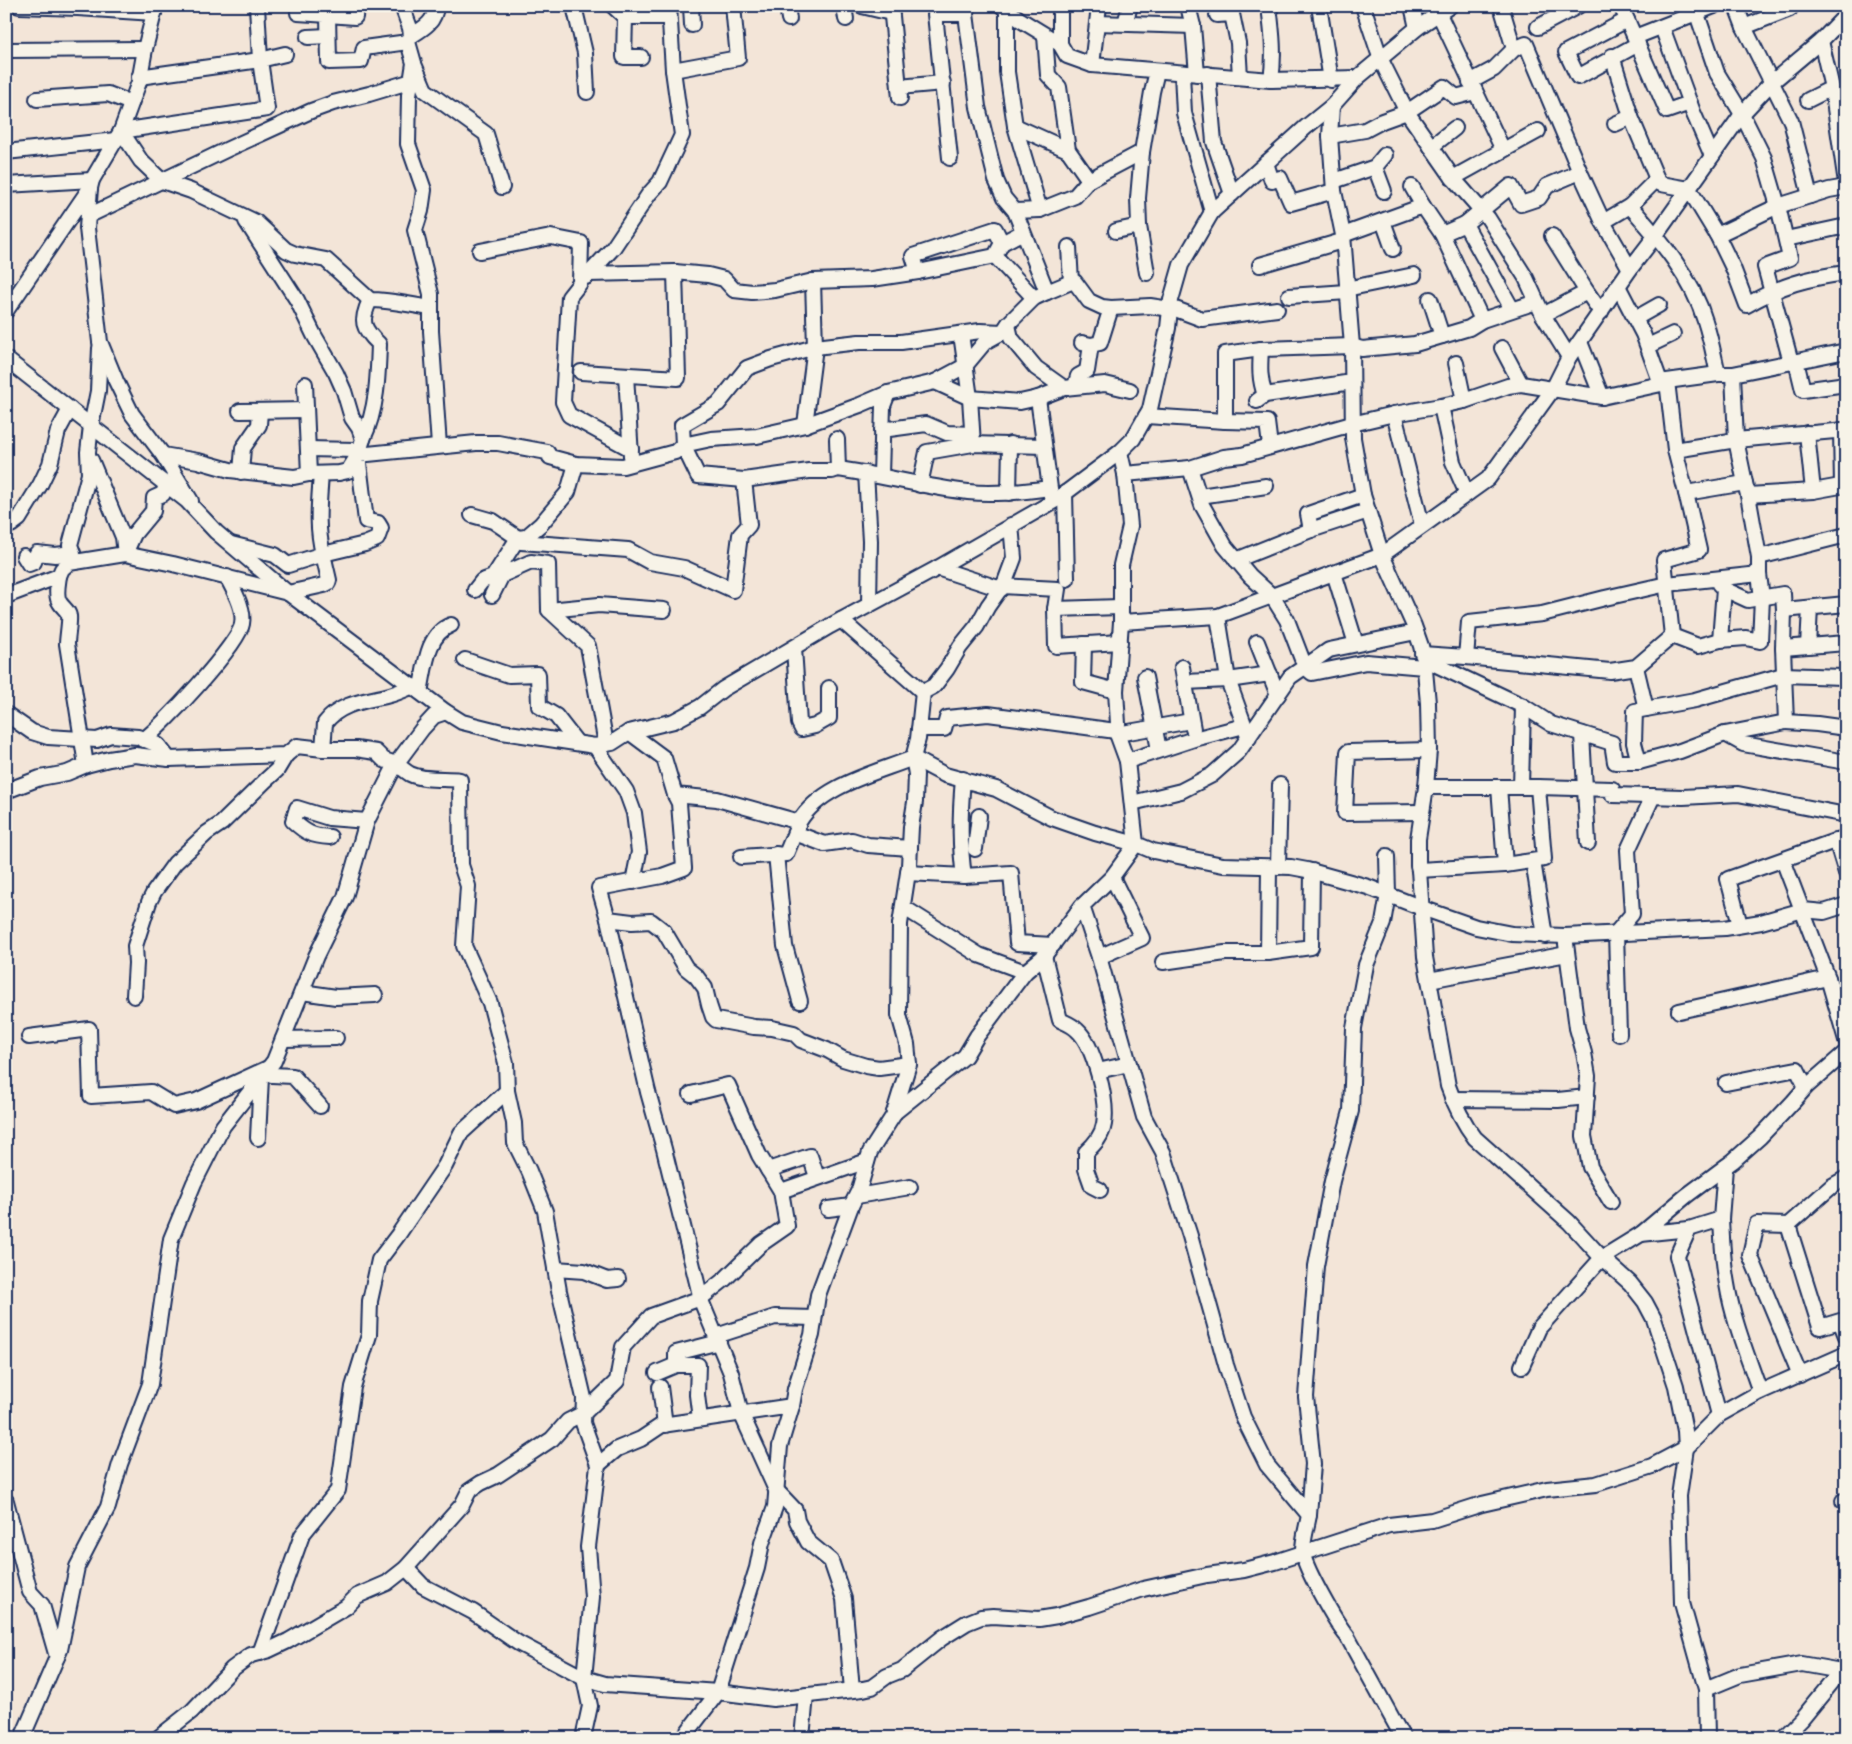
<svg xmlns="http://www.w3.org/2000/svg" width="1852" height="1744" viewBox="0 0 1852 1744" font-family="Mali,sans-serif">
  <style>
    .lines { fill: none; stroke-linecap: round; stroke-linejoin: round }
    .minor-casing { stroke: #1b2f5e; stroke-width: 18 }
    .minor { stroke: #f7f3e8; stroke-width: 14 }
  </style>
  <rect width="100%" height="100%" fill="#f3e5d8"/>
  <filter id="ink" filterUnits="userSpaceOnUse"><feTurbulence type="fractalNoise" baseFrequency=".02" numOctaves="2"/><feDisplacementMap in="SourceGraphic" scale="10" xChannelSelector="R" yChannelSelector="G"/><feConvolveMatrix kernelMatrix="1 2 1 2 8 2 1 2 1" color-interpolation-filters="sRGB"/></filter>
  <g filter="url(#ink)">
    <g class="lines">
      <defs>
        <g id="minor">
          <polyline points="19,6 78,8 78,6"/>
          <polyline points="298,6 298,13 328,15 329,62 361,61 364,48 408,42"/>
          <polyline points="402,6 410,28 411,36 408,42 414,63 409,95 408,144 424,190 421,211 415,230 431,294 431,331 439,446"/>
          <polyline points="574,6 585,53 587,92"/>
          <polyline points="613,6 625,17 669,17"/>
          <polyline points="691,6 692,25"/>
          <polyline points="787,6 789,19"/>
          <polyline points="844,6 846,19"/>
          <polyline points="862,6 891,13"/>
          <polyline points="891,6 900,98"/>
          <polyline points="967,6 966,14 978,107 996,180 1004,198 1015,211 1047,292 1071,282 1075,282 1089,301 1102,307 1111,308 1150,306 1170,309"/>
          <polyline points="1002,6 1019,19 1060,44 1067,56 1092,65 1271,80 1357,78"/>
          <polyline points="1060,6 1060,44"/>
          <polyline points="1188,6 1193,26 1197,74"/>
          <path d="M1269,6C1272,31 1275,54 1271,80"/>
          <polyline points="1319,6 1331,80"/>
          <polyline points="1363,6 1381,60 1407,112 1453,178 1488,218 1526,278 1543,315 1569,357"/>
          <polyline points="1412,6 1417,28"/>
          <polyline points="1501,6 1514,49"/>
          <polyline points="1621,6 1667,111 1690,103"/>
          <polyline points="1736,6 1744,27 1791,121 1810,196"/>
          <polyline points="78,8 154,13"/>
          <polyline points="1007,10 1007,72 1015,126 1068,150"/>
          <polyline points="1439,14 1503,150"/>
          <polyline points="1697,14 1717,73 1742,114 1764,158 1778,206 1790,258 1765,267 1791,362"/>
          <polyline points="328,15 355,17 356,6"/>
          <polyline points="1217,15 1232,14 1238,43 1240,77"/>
          <polyline points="625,17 624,57 641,57"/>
          <polyline points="1627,20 1566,52 1578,77 1638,44"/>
          <polyline points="1097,23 1193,26"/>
          <polyline points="1125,23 1130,6"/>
          <polyline points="1538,27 1578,6"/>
          <polyline points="1662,27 1693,112 1712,156"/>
          <polyline points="1744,27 1790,9"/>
          <path d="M411,36C424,28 435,22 436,6"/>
          <polyline points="1045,36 1048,75 1059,87 1068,150 1089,180"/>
          <polyline points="308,37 328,36"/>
          <polyline points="1635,37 1714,6"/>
          <polyline points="1821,41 1832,88 1846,183"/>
          <polyline points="6,50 145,49"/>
          <path d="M285,54L260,60L267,109L121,131L141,161L162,181L191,191L256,222L286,250L295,254L326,260L370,300C391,300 410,305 431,308"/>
          <polyline points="1612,56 1631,117"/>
          <polyline points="414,64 425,90 486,134 502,187"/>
          <polyline points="1092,65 1099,6"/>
          <polyline points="673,70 738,58 733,6"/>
          <polyline points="1182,73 1184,113 1212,212"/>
          <polyline points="1208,74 1214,142 1232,194"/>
          <polyline points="139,77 260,60 257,6"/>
          <polyline points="1470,82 1494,69 1514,49 1526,44 1580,172 1603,222 1630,269"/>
          <polyline points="899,87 943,83"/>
          <polyline points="37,99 108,94 131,103"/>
          <polyline points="1808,100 1832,88"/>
          <path d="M1332,106L1330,136L1334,191L1343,235L1352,346L1353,438L1363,495L1382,555L1414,626L1421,646L1424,659L1428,703L1429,750L1426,787L1418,839V866L1419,870L1425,957L1448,1086C1455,1106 1462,1121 1475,1138L1569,1222L1602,1258L1630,1283L1645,1302L1654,1319L1676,1386L1685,1431L1686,1448L1679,1496L1682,1603L1706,1689L1707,1738"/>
          <polyline points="1615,124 1631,117 1657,179"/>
          <polyline points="1015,126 1040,210"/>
          <polyline points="1330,136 1365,130 1382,121 1407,112 1444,87 1456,97 1475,92"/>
          <polyline points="1431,147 1455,128"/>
          <polyline points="6,152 116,140"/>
          <polyline points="950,158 935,14 966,14"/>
          <polyline points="1266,163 1272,181 1280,178 1291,203 1334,191"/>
          <polyline points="1375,167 1384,191"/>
          <polyline points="1453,178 1538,131"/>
          <polyline points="1334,181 1375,167 1385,155"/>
          <polyline points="6,185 92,180"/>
          <polyline points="1412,187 1423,206"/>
          <polyline points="90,188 87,228 100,342 116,381 132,414 163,455 191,501"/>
          <path d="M1630,206C1660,240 1692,277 1705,321C1711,339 1714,357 1718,374"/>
          <polyline points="1015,211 1040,210 1075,196 1089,180 1142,152"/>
          <polyline points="88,216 228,149 311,111 333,103 369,94 412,81"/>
          <polyline points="1383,221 1393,249"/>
          <path d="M1603,222L1630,206L1657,179L1661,184L1689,189L1717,235L1733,268L1747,305C1781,285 1807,278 1846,273"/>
          <polyline points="1465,224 1511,186 1521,204 1539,198 1547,186 1580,172"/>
          <polyline points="1116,231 1139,226"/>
          <polyline points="1442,234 1465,224 1512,309"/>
          <polyline points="1343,235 1423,206 1442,234 1482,320"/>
          <polyline points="1717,235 1778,206 1829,190 1846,187"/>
          <polyline points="1552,236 1587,292"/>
          <polyline points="1786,239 1846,226"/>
          <polyline points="1069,247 1071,282"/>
          <polyline points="480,251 551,237 581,243 580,283 569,297 563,402 569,415 631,449"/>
          <polyline points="995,256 1034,298"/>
          <polyline points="1260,265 1342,241"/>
          <polyline points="918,272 913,256 995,229 1002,243"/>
          <polyline points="1147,273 1139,226 1138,198 1142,152 1152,92 1157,71"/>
          <polyline points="588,274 675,272 708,275 724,279 734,290 752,292 775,290 813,281 872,279 918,272 995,256 1002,243 1023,232"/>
          <polyline points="586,277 613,248 649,194 660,182 682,135 673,70 669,6"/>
          <polyline points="1618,286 1643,334 1661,384"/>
          <polyline points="1346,289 1414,275"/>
          <polyline points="1289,296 1347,292"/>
          <polyline points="1430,299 1442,336"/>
          <polyline points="1170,307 1202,319 1277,309"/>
          <polyline points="6,311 90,188 92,180 121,131 139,82 145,49 154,13 154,6"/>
          <polyline points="1543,315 1587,292 1601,312"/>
          <polyline points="1636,318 1659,305"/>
          <polyline points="1008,325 1011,338 1036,368 1064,388"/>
          <polyline points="1003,332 980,331 901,342 859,342 815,347 771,359 747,368 718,404 682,425 683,445 711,439 757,436 805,425 860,405 888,393 935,382 970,398 1020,402 1038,398 1064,388 1105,384 1130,390"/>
          <polyline points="961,334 970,398 973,444"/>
          <polyline points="1580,342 1602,397"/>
          <polyline points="1082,343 1091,345 1100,343 1111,308"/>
          <polyline points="1648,346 1673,334"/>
          <polyline points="1502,348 1521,384"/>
          <path d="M1261,349C1260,366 1259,379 1265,395"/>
          <polyline points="6,359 187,501 216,532 288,593 446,712 462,722 502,732 595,746 612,743 629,732 674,721 700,707 723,689 830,626 934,570 1056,500 1120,452 1133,439 1150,409 1168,328 1171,300 1181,265 1212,212 1306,127 1332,106 1357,78 1417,28 1450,6"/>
          <polyline points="1796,361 1803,390 1846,384"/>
          <polyline points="1456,363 1464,401"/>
          <polyline points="581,372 678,378 675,272"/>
          <polyline points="1733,374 1736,440 1745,483"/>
          <polyline points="626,375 631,456"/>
          <polyline points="1667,381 1718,374 1733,374 1846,351"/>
          <polyline points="935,382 965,366 985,342 1003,332 1009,323 1034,298 1047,292"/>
          <polyline points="305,384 309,474"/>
          <polyline points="1075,386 1078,376 1087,371 1091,345"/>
          <polyline points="1038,398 1051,496"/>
          <polyline points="1257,401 1265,395 1352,382"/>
          <polyline points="1441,406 1453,462 1467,494"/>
          <polyline points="240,411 306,410"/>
          <polyline points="1394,414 1422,525"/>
          <polyline points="1146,416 1225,421 1267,422 1270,446"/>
          <polyline points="1225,421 1225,354 1261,349 1352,346 1362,349 1415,344 1469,328 1482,320 1536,302"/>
          <polyline points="805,425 815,347 813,281"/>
          <polyline points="882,430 926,424 947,433 972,434"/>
          <polyline points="1841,430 1842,485"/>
          <polyline points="1807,433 1813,491"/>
          <path d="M363,439C377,410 378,376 379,344C362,328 360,321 370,300"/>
          <polyline points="837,439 838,469"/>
          <polyline points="308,449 355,450 358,455"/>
          <polyline points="1675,450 1736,440 1846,430"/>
          <polyline points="163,455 198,461 230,470 294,477 309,474 339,473 348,471 358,455 363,439 359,428 352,418 344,391 336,373 314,335 297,300 246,221"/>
          <polyline points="91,460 123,537 125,554 134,534 153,511 154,498 163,494 166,485"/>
          <polyline points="1190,468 1202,505 1225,546 1250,576 1272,596 1287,620 1305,667 1312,673 1366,662 1424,667"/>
          <polyline points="241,472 243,448 259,425 260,411"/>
          <polyline points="866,473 870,541 869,605"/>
          <polyline points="1125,474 1190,468 1224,457 1242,455 1352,424 1394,414 1441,406 1464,401 1508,386 1521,384 1602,397 1661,384 1667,381 1675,450 1686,493 1745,483 1748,495 1813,491 1846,485"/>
          <polyline points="881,475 883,406 888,393"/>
          <polyline points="920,485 927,452 973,444 1043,446"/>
          <polyline points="1009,493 1010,444"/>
          <polyline points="1065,493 1067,579"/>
          <polyline points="1748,495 1759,557"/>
          <polyline points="1200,496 1266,486"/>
          <polyline points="472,515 493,521 518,538 493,577 482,581 475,590"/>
          <polyline points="11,525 19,519 40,485 50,464 58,431 70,409"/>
          <polyline points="1311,530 1308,514 1363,495"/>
          <polyline points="518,538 526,537 541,524 568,492 576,464"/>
          <polyline points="521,542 628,550 650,562 684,568 733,590 740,535 749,525 744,480"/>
          <path d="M231,544L275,555L288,565L323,554C316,525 319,504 321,474"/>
          <polyline points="24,556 29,564 34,562 37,553 55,555 73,553 70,545 89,474 88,452 91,426 98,391 100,348"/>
          <polyline points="1236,560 1311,530 1368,511"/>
          <polyline points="937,568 1001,589"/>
          <polyline points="1334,573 1356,644"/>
          <path d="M59,576C58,584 55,596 60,603C63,608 68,610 69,616C70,621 67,637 67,644L86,765"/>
          <polyline points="1719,584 1724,589 1720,640"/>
          <polyline points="1002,586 1058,589 1055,609 1056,646 1120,642"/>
          <polyline points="1724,589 1748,600 1783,594 1784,610 1846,604"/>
          <polyline points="492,595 502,575 531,562 548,564 549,610 588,646 606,744"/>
          <path d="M6,596L59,576L62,569L69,563L125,554L173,564L288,593L324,585L328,583L329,580L323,554L365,544L377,539L381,528L378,523L366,521L358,455L476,443H498L547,452L550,457L576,464L623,466L675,452L683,445L698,476L744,480L809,471H832L838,469C881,475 924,487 968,492C995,495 1022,492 1049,488"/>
          <polyline points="1055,609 1120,607"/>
          <polyline points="549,610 599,605 664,610"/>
          <polyline points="1218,616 1228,680 1249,738"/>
          <polyline points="841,620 923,692"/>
          <polyline points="1121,622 1218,616 1382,555 1488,479 1553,389 1569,357 1630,269 1656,235 1742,114 1771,83 1821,41 1846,15"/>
          <polyline points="1672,636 1664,560 1699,550 1686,493"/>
          <polyline points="1257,642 1278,695"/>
          <polyline points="1084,644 1083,682 1116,691"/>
          <polyline points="1808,646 1810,608"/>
          <polyline points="794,648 799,723 802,729 815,726 829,718 829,688"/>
          <polyline points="1783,648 1784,610"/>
          <polyline points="1422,654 1466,657 1610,671 1636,667 1672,636 1698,646 1720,640 1746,638 1760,641 1762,598 1759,574 1759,557 1846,535"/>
          <polyline points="1466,657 1469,622 1542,614 1605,598 1667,584 1759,574"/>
          <polyline points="1424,659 1523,706 1551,724 1612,743 1615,762 1639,762 1680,751 1725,734 1786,722 1783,648 1846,643"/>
          <polyline points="465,660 509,675 538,674 539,706 556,716 577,743"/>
          <polyline points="1182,667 1193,729"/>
          <polyline points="1636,667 1646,709"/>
          <polyline points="1145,677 1159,750"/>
          <polyline points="1185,682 1228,680 1270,674"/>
          <path d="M420,692C425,670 426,634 451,625"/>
          <polyline points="6,714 32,732 48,737 97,740 111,735 138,737 158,745 169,759"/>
          <polyline points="1786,722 1817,724 1846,728"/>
          <polyline points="919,729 944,729 947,718 988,714 1116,731"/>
          <path d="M629,732L664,758L675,795L717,799L799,822C821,785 876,773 913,758L945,775L996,789L1052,818L1095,833L1136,844L1153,851L1223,865L1291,867L1307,870L1368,887L1422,908L1476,927L1512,934L1565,936L1725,928L1761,922L1803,910L1824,912L1846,905"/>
          <polyline points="1117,734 1191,721"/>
          <polyline points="1582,734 1588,843"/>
          <polyline points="1725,734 1743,744 1846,762"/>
          <path d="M143,740C161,728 239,644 242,624C245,609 234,591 227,577"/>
          <polyline points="595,746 626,791 634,813 639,852 633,882"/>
          <path d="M323,749L325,723C340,703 365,701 386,696C395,694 404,690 413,686"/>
          <polyline points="1127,761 1194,739 1244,726"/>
          <polyline points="1639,762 1634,743 1635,711 1695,700 1783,675 1843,677 1846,678"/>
          <path d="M963,779C960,812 959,843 964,876"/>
          <polyline points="1426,787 1538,787 1612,789 1613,795 1683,797 1738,794 1846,815"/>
          <polyline points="1499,787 1505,865"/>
          <polyline points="1521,787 1523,706"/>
          <polyline points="6,791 40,778 67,773 86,765 109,759 135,755 169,759 286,755 297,746 323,749 356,749 376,752 384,760 396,764 422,729 434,716 446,712"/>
          <polyline points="675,795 679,803 684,868 662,876 599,888 608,919 648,1092 664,1149 702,1303 731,1373 741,1413 776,1490 795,1510 797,1521 808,1542 831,1561 844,1599 852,1690"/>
          <polyline points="1132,803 1181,791 1212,775 1239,751 1290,677 1329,650 1416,632"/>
          <polyline points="1422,812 1345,813 1348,752 1429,750"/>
          <polyline points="795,833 824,844 852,840 868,845 910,848"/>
          <path d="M330,837C312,836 306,833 293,821L297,808L329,818L367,821"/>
          <polyline points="1836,840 1846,873"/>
          <polyline points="975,849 979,816"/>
          <polyline points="776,854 785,946 800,1001"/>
          <polyline points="741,857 786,854 798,825"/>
          <polyline points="1783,860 1828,978 1846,1040"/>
          <polyline points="1533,861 1545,936"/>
          <polyline points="1278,867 1280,785"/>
          <polyline points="1419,870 1505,865 1544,859 1538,787"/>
          <polyline points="908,873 964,876 1011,873 1017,943 1053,945"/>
          <path d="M1082,906L1099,957L1144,1117L1163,1152L1190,1236L1226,1365L1243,1417L1267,1465L1309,1515C1307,1527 1302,1542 1303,1554C1306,1570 1336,1623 1347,1636L1403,1738"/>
          <polyline points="903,907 979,955 1025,972"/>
          <polyline points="608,919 632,922 651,921 664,931 686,968 696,976 705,988 709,1005 713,1017 716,1020 754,1027 772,1028 794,1033 801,1040 827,1050 843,1059 866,1066 879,1068 909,1064"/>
          <polyline points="1740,925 1728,879 1846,837"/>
          <polyline points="1565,936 1577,1028 1584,1053 1588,1076 1584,1136 1590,1167 1611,1202"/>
          <polyline points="1268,953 1311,947 1312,871"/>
          <path d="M1044,956L1060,1020C1066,1023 1072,1025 1077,1030C1094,1045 1108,1101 1104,1124C1102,1136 1095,1144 1086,1152V1169L1092,1186L1100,1190"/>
          <polyline points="1099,957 1142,938 1112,877"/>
          <polyline points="1163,962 1225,953 1268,953 1269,867"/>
          <polyline points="1429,980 1567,954"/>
          <polyline points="302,992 336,997 375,995"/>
          <polyline points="134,996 136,963 135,946 149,902 154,892 175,863 207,833 222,823 266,780 277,770 286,755"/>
          <polyline points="1679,1011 1828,978"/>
          <polyline points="1619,1034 1616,933 1632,914 1628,850 1653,796"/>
          <polyline points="29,1037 89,1029 91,1096 151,1092 174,1106 196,1101 268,1068 272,1075 293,1076 320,1106"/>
          <polyline points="283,1039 336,1038"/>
          <polyline points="1098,1071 1129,1064"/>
          <polyline points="1726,1083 1797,1069 1806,1087"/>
          <polyline points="507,1091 514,1123 515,1143 529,1171 545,1211 559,1291 584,1398 583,1423 598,1465 588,1547 592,1597 584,1678 590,1706 583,1738"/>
          <polyline points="691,1094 728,1085 759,1155 781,1191 867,1161"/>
          <polyline points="1452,1099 1558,1100 1587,1097"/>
          <polyline points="894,1113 965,1056 977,1036 1025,972 1044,956 1082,906 1112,877 1136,844 1127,761 1116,731 1118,724 1116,691 1121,622 1121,565 1130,526 1125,474 1120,452"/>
          <polyline points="258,1138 261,1077"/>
          <polyline points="768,1170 810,1156 817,1177"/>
          <polyline points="1846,1178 1832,1186 1788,1225 1820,1327 1840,1321 1846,1336"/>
          <polyline points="857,1196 910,1187"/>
          <polyline points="828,1209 851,1206"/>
          <path d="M1721,1219C1722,1241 1723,1263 1727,1284C1733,1321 1748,1357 1760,1392"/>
          <polyline points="1788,1225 1757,1224 1750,1255 1800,1375"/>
          <polyline points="1689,1229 1677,1256 1719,1415"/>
          <polyline points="1641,1234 1689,1229 1721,1219 1725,1167"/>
          <polyline points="555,1269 584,1271 607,1280 618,1279"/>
          <polyline points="716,1336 775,1317 814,1318"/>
          <polyline points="676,1365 676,1353 719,1342"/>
          <polyline points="1522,1366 1539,1328 1602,1258 1641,1234 1686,1196 1733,1161 1760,1137 1793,1102 1806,1087 1846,1052"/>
          <polyline points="657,1373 676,1365 698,1365 697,1395 700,1419"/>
          <polyline points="660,1387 665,1425"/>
          <polyline points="598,1465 617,1449 641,1439 662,1425 792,1406"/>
          <polyline points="6,1501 30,1592 42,1605 57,1657"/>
          <polyline points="1843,1501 1846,1500"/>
          <polyline points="1309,1515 1313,1464 1306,1397 1316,1266 1332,1181 1351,1111 1354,1028 1366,965 1383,923 1388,894 1387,856"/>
          <polyline points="406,1568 423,1586 473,1612 518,1643 584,1678 605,1684 718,1692 773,1699 863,1689 872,1687 887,1676 902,1670 942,1638 966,1623 981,1617 993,1616 1039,1619 1057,1616 1089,1607 1143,1589 1207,1575 1244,1570 1275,1562 1389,1525 1432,1520 1482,1504 1547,1489 1596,1484 1652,1466 1686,1448 1719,1415 1760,1392 1846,1354"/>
          <polyline points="1706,1689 1740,1675 1802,1664 1841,1671 1846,1668"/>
          <polyline points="6,1734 13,1738"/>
          <path d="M22,1738L60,1650L77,1567L108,1507L120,1464L150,1384L171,1239L194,1183L223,1126L274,1061L316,956L345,897L367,821L396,764C401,767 405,771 410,774C425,781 444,778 460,780L461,865L468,886L464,946L490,1003L506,1063L507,1091L461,1133L445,1166L398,1235L379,1260L370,1301L369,1335L353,1387L338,1490L302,1535L260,1653"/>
          <polyline points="158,1738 192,1711 232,1669 251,1655 269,1650 288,1641 346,1607 357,1596 387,1583 406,1568 462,1505 469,1491 481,1483 498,1475 552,1439 568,1421 584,1413 617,1381 623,1347 651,1316 701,1298 725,1279 761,1244 787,1226 781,1191"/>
          <polyline points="683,1738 718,1692 757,1568 762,1543 775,1507 780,1446 792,1406 795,1389 812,1335 818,1295 851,1206 859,1190 870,1152 893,1116 909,1064 907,1044 899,1015 900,924 909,866 911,827 915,802 916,774 913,758 918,739 923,692 934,686 947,669 960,647 977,626 988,606 1005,582 1014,558 1011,525"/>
          <polyline points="802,1738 806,1695"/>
          <polyline points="1783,1738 1801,1720 1841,1671"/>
        </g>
      </defs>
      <use href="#minor" class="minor-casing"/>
      <use href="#minor" class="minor"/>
    </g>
  </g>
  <rect width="1852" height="1744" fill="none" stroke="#f7f3e8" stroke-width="25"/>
  <rect x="12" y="12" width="1827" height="1719" fill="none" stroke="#1b2f5e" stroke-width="2" filter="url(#ink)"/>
</svg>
